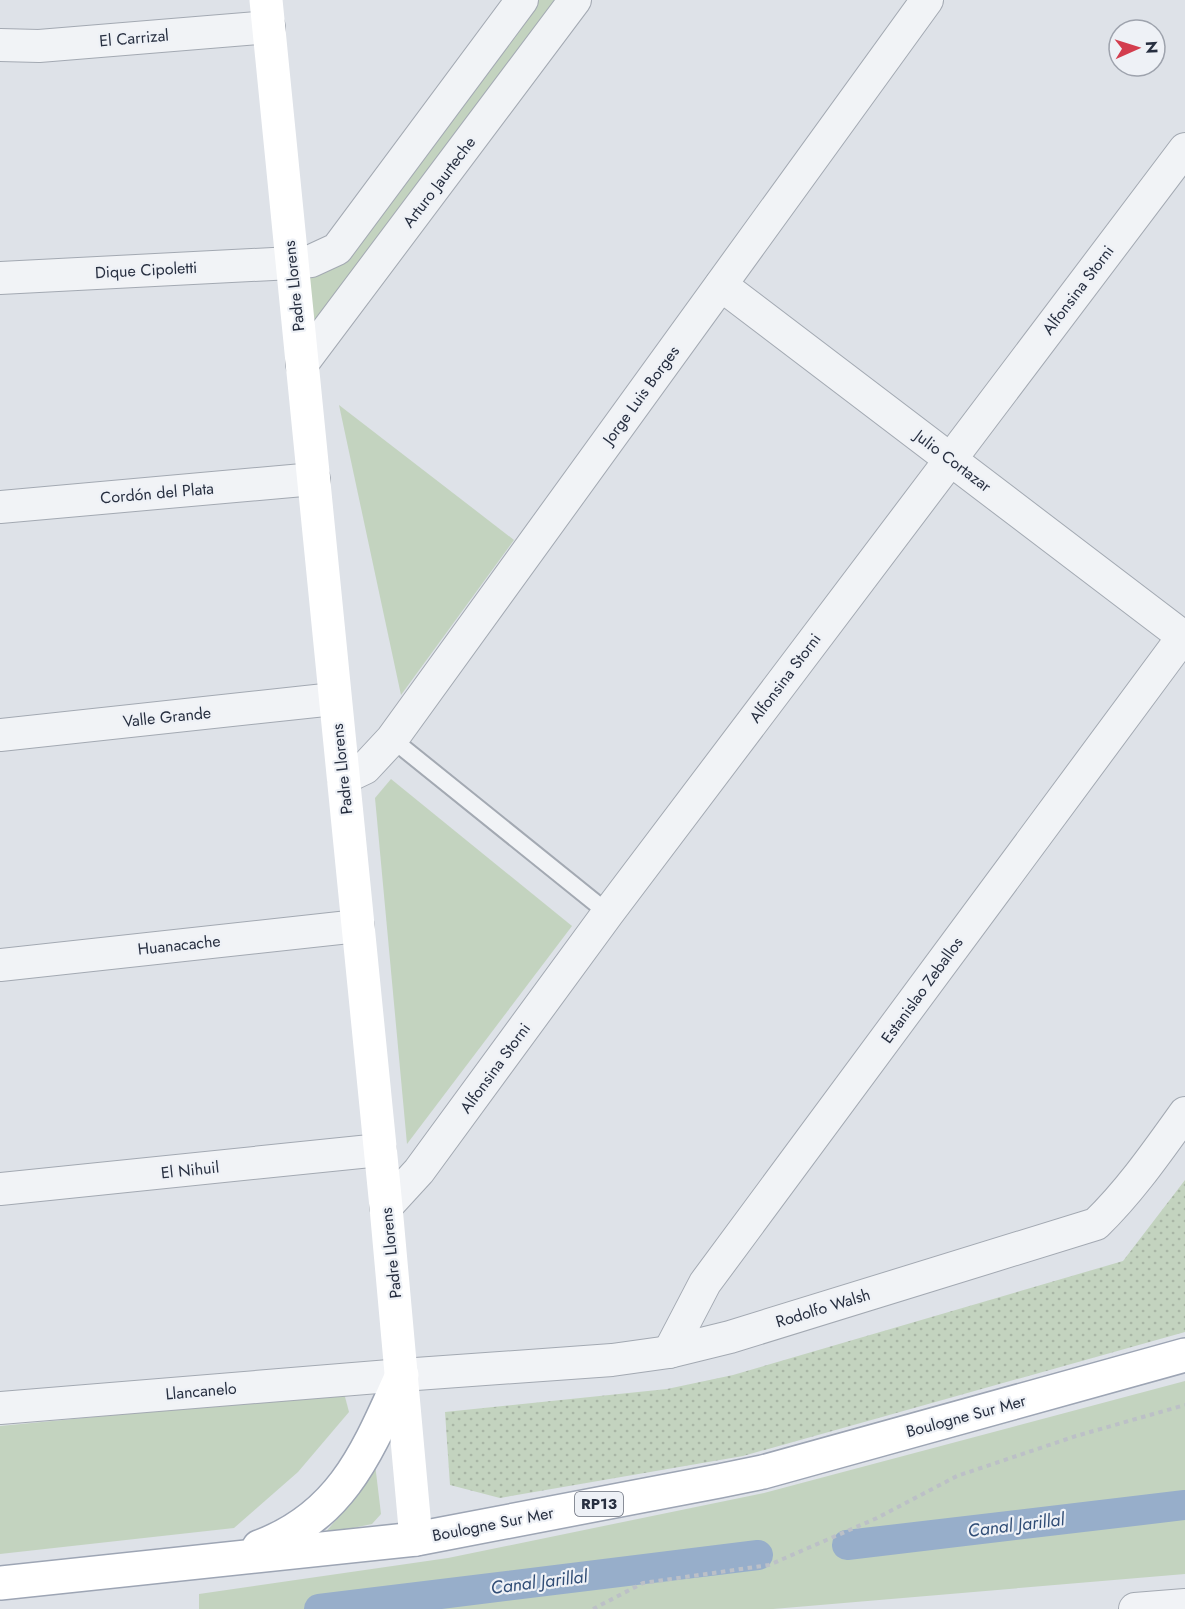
<svg xmlns="http://www.w3.org/2000/svg" width="1185" height="1609" viewBox="0 0 1185 1609" font-family="Jost,sans-serif">
  <style>
    .grass { fill: url(#grass-dots) }
    .park { fill: #c3d3bf }
    .lines { fill: none; stroke-linecap: round; stroke-linejoin: round }
    .canal { stroke: #97aeca; stroke-width: 30 }
    .lane-casing { stroke: #a3a9b2; stroke-width: 20 }
    .street-casing { stroke: #a3a9b2; stroke-width: 34 }
    .primary-casing { stroke: #9da5b4; stroke-width: 36 }
    .path { stroke: #bcc0c7; stroke-width: 4; stroke-dasharray: 4.5 4.5; stroke-linecap: butt }
    .lane { stroke: #f1f3f6; stroke-width: 16 }
    .street { stroke: #f1f3f6; stroke-width: 32 }
    .secondary { stroke: #fff; stroke-width: 33 }
    .primary { stroke: #fff; stroke-width: 33 }
    .labels { text-anchor: middle; dominant-baseline: central; stroke-width: 4.5; stroke-linejoin: round; paint-order: stroke }
    .shield { fill: #eef1f6; stroke: #636977; stroke-width: 1.5 }
    .shield-label { font-size: 15px; font-weight: bold; fill: #272f40 }
    .street-label { font-size: 16px; fill: #272f40; stroke: #eef1f6 }
    .water-label { font-size: 18px; font-style: italic; fill: #2f4c75; stroke: #eef1f6 }
  </style>
  <defs>
    <pattern id="grass-dots" width="8" height="8" patternUnits="userSpaceOnUse" patternTransform="scale(1.5)"><rect width="8" height="8" fill="#c3d3bf"/><path d="M2 2h.1M6 6h.1" fill="none" stroke="#a8b5a5" stroke-width="1.8" stroke-linecap="round"/></pattern>
  </defs>
  <rect width="100%" height="100%" fill="#dee2e8"/>
  <polygon class="grass" points="1185,1180 1185,1332 743,1456 500,1498 450,1485 445,1412 667,1389 733,1375 1123,1261"/>
  <g class="park">
    <polygon points="522,0 575,0 302,364 311,261"/>
    <polygon points="339,405 514,540 401,695"/>
    <polygon points="391,779 572,926 407,1144 375,798"/>
    <polygon points="1185,1381 1185,1574 773,1609 199,1609 199,1594 448,1558 764,1493"/>
    <polygon points="344,1393 349,1412 298,1472 234,1528 0,1554 0,1426"/>
    <polygon points="375,1464 381,1514 372,1524 324,1534 353,1500"/>
  </g>
  <g class="lines">
    <g class="canal">
      <polyline points="847,1545 1185,1505"/>
      <polyline points="319,1609 758,1555"/>
    </g>
    <defs>
      <polyline id="lane" points="392,739 608,913"/>
      <g id="street">
        <polyline points="0,45 39,46 269,27"/>
        <polyline points="0,278 292,263 311,261 337,249 522,0"/>
        <polyline points="721,285 1185,638"/>
        <polyline points="302,364 575,0"/>
        <polyline points="0,507 314,479"/>
        <polyline points="0,735 334,699"/>
        <polyline points="344,778 365,768 392,739 927,0"/>
        <polyline points="0,965 358,926"/>
        <polyline points="0,1189 380,1150"/>
        <polyline points="386,1207 419,1171 608,913 1185,149"/>
        <polyline points="669,1352 705,1283 1185,634"/>
        <path d="M0,1408L402,1375L612,1360L669,1352L730,1337L1096,1224C1130,1191 1157,1152 1185,1113"/>
        <polyline points="1135,1609 1185,1605"/>
      </g>
      <g id="primary">
        <path d="M259,1547C343,1516 368,1450 402,1375"/>
        <polyline points="0,1583 416,1539 719,1481 763,1472 1185,1355"/>
      </g>
    </defs>
    <use href="#lane" class="lane-casing"/>
    <use href="#street" class="street-casing"/>
    <use href="#primary" class="primary-casing"/>
    <polyline class="path" points="593,1609 643,1583 769,1565 877,1518 957,1476 1076,1436 1185,1405"/>
    <use href="#lane" class="lane"/>
    <use href="#street" class="street"/>
    <polyline class="secondary" points="266,0 386,1207 416,1539"/>
    <use href="#primary" class="primary"/>
  </g>
  <g class="labels">
    <rect class="shield" x="575" y="1492" width="48" height="24" rx="4.5"/>
    <g class="shield-label">
      <text x="599" y="1504">RP13</text>
    </g>
    <g class="street-label">
      <text transform="translate(134 38) rotate(-5)">El Carrizal</text>
      <text transform="translate(439 182) rotate(-53)">Arturo Jaurteche</text>
      <text transform="translate(146 270) rotate(-3)">Dique Cipoletti</text>
      <text transform="translate(294 286) rotate(-96)">Padre Llorens</text>
      <text transform="translate(1078 290) rotate(-53)">Alfonsina Storni</text>
      <text transform="translate(641 395) rotate(-54)">Jorge Luis Borges</text>
      <text transform="translate(953 461) rotate(37)">Julio Cortazar</text>
      <text transform="translate(157 493) rotate(-5)">Cordón del Plata</text>
      <text transform="translate(785 678) rotate(-53)">Alfonsina Storni</text>
      <text transform="translate(167 717) rotate(-6)">Valle Grande</text>
      <text transform="translate(342 769) rotate(-96)">Padre Llorens</text>
      <text transform="translate(179 945) rotate(-6)">Huanacache</text>
      <text transform="translate(922 990) rotate(-54)">Estanislao Zeballos</text>
      <text transform="translate(495 1068) rotate(-54)">Alfonsina Storni</text>
      <text transform="translate(190 1170) rotate(-6)">El Nihuil</text>
      <text transform="translate(391 1253) rotate(-96)">Padre Llorens</text>
      <text transform="translate(823 1308) rotate(-17)">Rodolfo Walsh</text>
      <text transform="translate(201 1391) rotate(-5)">Llancanelo</text>
      <text transform="translate(966 1416) rotate(-15)">Boulogne Sur Mer</text>
      <text transform="translate(493 1524) rotate(-11)">Boulogne Sur Mer</text>
    </g>
    <g class="water-label">
      <text transform="translate(1016 1525) rotate(-7)">Canal Jarillal</text>
      <text transform="translate(539 1582) rotate(-7)">Canal Jarillal</text>
    </g>
  </g>
  <g transform="translate(1137 48) rotate(87)"><circle r="28" fill="#eef1f6" stroke="#9ea3ad" stroke-width="1.5"/>
  <path d="M0-4.5L10 22L0 15L-10 22Z" fill="#d33d4e"/>
  <text y="-9" font-size="16" font-weight="bold" text-anchor="middle" fill="#272f40">N</text>
  </g>
</svg>
